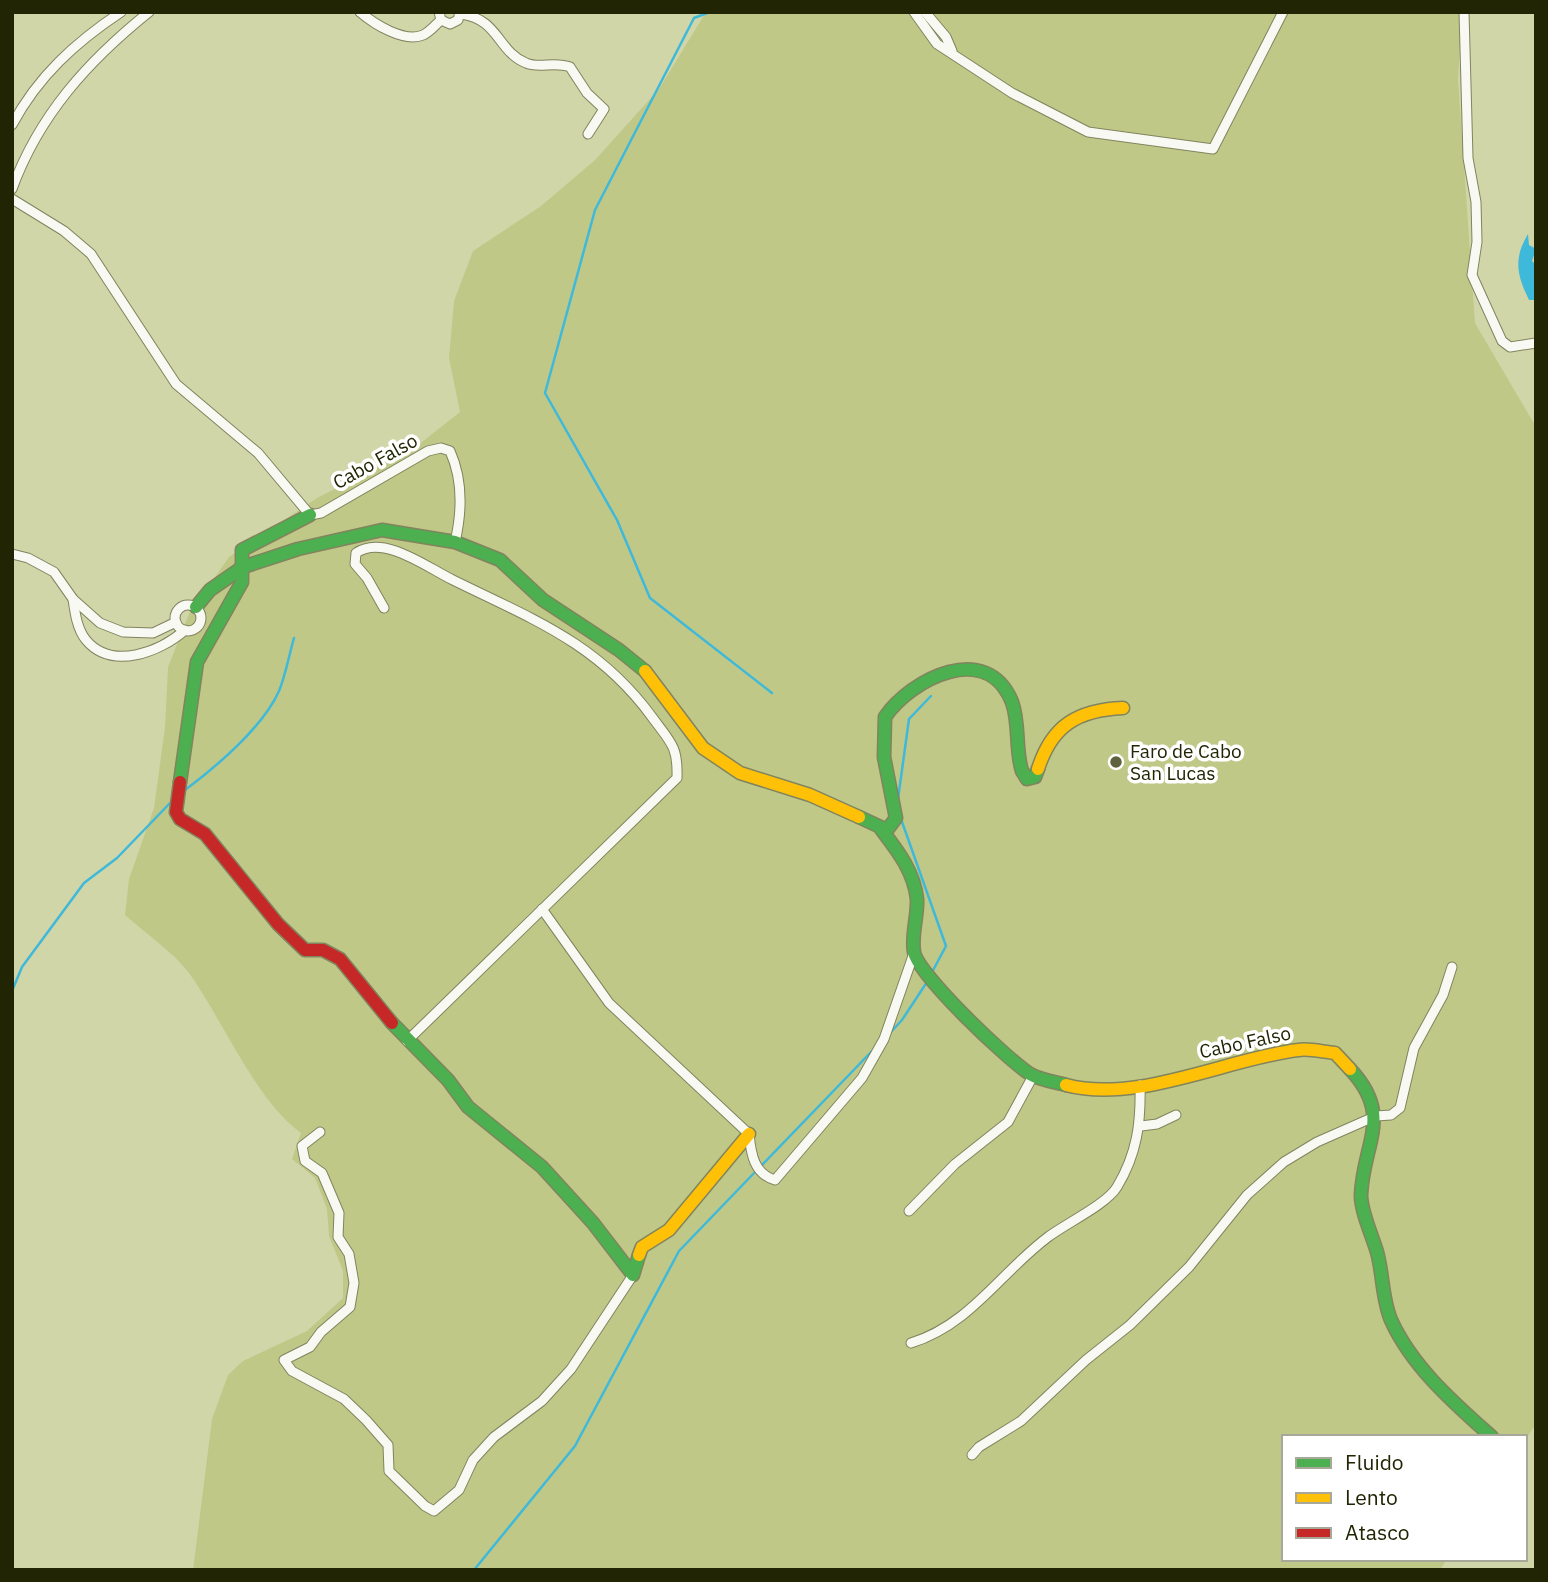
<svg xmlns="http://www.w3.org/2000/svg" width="1548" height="1582" viewBox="0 0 1548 1582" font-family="'IBM Plex Sans',sans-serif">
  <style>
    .green { fill: #c0c888 }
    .water { fill: #3fb9d9 }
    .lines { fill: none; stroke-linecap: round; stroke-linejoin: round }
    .stream { stroke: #3fb9d9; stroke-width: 2.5 }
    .street-casing { stroke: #81845e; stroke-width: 11 }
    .fast-casing { stroke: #81845e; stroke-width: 15 }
    .slow-casing { stroke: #81845e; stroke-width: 15 }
    .jam-casing { stroke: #81845e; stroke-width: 15 }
    .street { stroke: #f8f9f2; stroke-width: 9 }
    .fast { stroke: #4caf50; stroke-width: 12 }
    .slow { stroke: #ffc107; stroke-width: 12 }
    .jam { stroke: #c62828; stroke-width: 12 }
    .poi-dot { fill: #5f633d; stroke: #fff; stroke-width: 2.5 }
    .labels { text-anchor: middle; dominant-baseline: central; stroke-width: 7; stroke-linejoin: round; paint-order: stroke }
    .street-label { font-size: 19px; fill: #222503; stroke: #fff }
    .poi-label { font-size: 19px; fill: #222503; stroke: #fff; text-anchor: start }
  </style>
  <rect width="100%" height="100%" fill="#d1d6a9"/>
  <path class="green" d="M706,12H1462L1458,79L1475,323L1536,427V1424L1525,1440V1437H1284V1559H1447L1440,1570H193L212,1419L228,1375L243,1361L307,1331L343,1298V1271L329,1236L327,1209L315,1178L292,1159L301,1133C255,1100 223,1020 189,973C173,952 145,933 125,915L129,879L154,808L165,727L168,667L189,614L229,557L317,498L413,449L460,412L449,358L454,301L473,251L541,206L595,160L659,89Z"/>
  <path class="water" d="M1528,234L1529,245L1536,249L1532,261L1536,265V300H1529C1517,275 1513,259 1528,234Z"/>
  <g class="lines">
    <g class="stream">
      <polyline points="710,12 694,18 595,210 545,393 617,520 650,598 772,693"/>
      <path d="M185,790C216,767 263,727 279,691C286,674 289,655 294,638"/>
      <polyline points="898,799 909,719 931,696"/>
      <polyline points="901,819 946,946 930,976"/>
      <polyline points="12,991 22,967 84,883 117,858 172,801"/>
      <polyline points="890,1033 902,1020 927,982"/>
      <polyline points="761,1166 873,1050"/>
      <polyline points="474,1570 575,1446 679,1251 756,1171"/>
    </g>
    <defs>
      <g id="street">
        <path d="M360,12C374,24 404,43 423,35C430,32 436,24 441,20"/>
        <polyline points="439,12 441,20 450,24 458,20 460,12"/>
        <polyline points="914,12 937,44 1012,93 1088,132 1213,149 1283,12"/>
        <polyline points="925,12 946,37 952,51"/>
        <polyline points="1464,12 1468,158 1476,202 1477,242 1472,275 1502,341 1510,347 1536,343"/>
        <path d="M461,14C499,19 497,51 526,63C539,69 554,61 570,67L587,93L604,109L588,134"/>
        <path d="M12,125C38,76 76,42 121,12"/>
        <path d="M12,189C39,115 88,61 149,12"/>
        <path d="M12,199L64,231L91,254L176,384L258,453L310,515L321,513L428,451L441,448L450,451C463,480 462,512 455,542"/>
        <polyline points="12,554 28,558 54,572 73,599 100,623 123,632 153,633 176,622"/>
        <path d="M73,599C75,613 77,629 86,640C112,671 160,652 185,630"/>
        <circle cx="188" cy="618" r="13"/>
        <path d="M384,608L367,578L355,564L356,553C384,534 426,567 453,580C532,619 598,643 652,717C671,743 678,746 677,778L407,1041"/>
        <path d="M542,909L609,1003L749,1134C751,1154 754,1174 775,1180L862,1078L884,1039L914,953"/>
        <polyline points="1141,1126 1157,1124 1176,1115"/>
        <polyline points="320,1132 302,1146 305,1161 322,1173 339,1213 338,1237 349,1254 354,1283 350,1307 321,1332 310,1347 284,1360 292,1371 344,1399 366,1420 388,1445 389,1471 425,1506 434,1511 459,1490 473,1460 494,1437 542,1401 571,1369 633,1275"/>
        <polyline points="909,1211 955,1164 1008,1122 1033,1076"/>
        <path d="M911,1343C970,1325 1001,1272 1048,1237C1065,1224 1107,1204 1117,1187C1137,1154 1141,1123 1140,1085"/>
        <polyline points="972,1455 979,1447 1021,1421 1086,1360 1130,1325 1189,1267 1247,1195 1284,1162 1317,1142 1376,1116 1391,1115 1400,1108 1414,1048 1443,995 1452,967"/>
      </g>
      <g id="fast">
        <polyline points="196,607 210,590 243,567 298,549 382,530 455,542 500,560 543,600 619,650 645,671"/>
        <polyline points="180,782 197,662 242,582 242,550 310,515"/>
        <path d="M859,817L887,830L896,818L884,757L885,717C911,679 987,640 1012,702C1020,724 1015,749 1022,771L1027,779L1035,777L1038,769"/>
        <path d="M881,829C897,850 914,871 917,899C918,916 911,935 914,952C918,975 1008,1060 1030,1074C1040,1080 1055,1082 1066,1085"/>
        <polyline points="392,1023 448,1080 468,1107 542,1167 593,1223 633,1275 639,1255"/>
        <path d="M1350,1069C1394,1116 1363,1143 1361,1195C1361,1212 1372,1235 1377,1252C1383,1273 1382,1299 1391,1320C1412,1367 1455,1404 1492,1437"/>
      </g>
      <g id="slow">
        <polyline points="645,671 703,748 740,773 810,795 859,817"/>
        <path d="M1038,769C1052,725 1078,710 1123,708"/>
        <path d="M1066,1085C1137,1104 1226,1059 1298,1050C1309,1048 1323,1052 1335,1053L1350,1069"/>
        <polyline points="639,1255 642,1247 669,1230 749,1134"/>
      </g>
      <polyline id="jam" points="180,782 176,812 180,819 205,834 278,924 305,950 323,950 340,959 392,1023"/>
    </defs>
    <use href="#street" class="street-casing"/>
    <use href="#fast" class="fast-casing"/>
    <use href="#slow" class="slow-casing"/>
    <use href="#jam" class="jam-casing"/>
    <use href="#street" class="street"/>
    <use href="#fast" class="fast"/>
    <use href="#slow" class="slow"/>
    <use href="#jam" class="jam"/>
  </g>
  <circle class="poi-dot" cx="1116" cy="762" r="7"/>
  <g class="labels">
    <g class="street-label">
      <text transform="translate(375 461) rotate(-29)">Cabo Falso</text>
      <text transform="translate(1245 1042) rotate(-12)">Cabo Falso</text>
    </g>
    <g class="poi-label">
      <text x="1130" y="751">Faro de Cabo<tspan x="1130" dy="22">San Lucas</tspan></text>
    </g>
  </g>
  <rect width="1548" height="1582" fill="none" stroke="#222503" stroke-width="28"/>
  <rect x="1282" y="1435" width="245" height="126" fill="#ffffff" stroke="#a7a89a" stroke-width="2"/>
  <rect x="1296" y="1458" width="35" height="10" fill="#4caf50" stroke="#a7a89a" stroke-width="2"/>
  <text x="1345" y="1470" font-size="21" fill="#222503">Fluido</text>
  <rect x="1296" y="1493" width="35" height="10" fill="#ffc107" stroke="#a7a89a" stroke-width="2"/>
  <text x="1345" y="1505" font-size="21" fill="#222503">Lento</text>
  <rect x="1296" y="1528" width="35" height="10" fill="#c62828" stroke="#a7a89a" stroke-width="2"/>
  <text x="1345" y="1540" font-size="21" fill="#222503">Atasco</text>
</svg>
